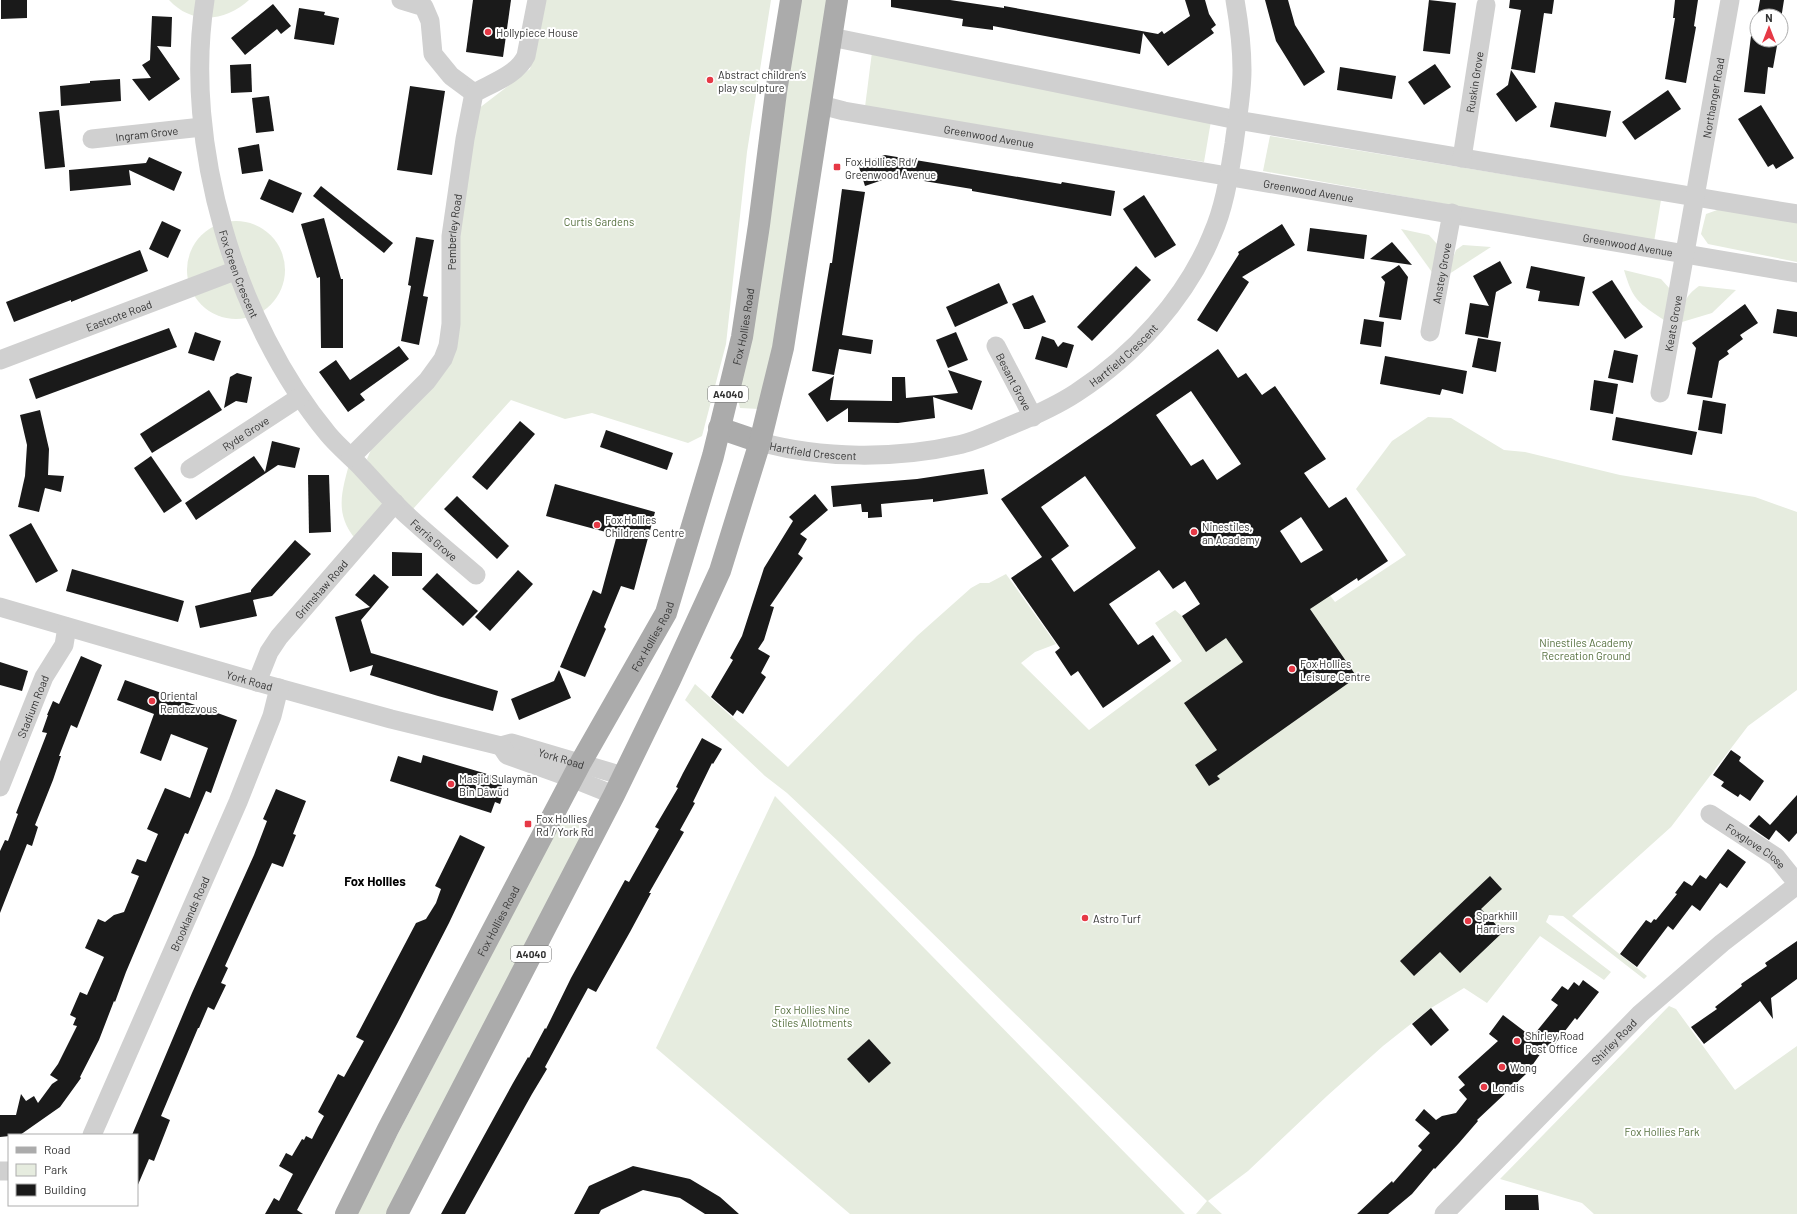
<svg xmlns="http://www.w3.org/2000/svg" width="1797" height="1214" viewBox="0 0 1797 1214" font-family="Barlow,sans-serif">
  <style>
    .green { fill: #e6ecdf }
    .building { fill: #1a1a1a; fill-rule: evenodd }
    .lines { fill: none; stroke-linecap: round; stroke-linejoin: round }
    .minor { stroke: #d0d0d0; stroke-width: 19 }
    .major { stroke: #ababab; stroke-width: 22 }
    .poi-dot { fill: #e63946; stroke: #fff; stroke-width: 1.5 }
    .labels { text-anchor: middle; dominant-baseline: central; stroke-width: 4; stroke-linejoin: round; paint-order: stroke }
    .shield { fill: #fff; stroke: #707070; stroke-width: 1 }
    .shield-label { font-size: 10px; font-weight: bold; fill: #333 }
    .poi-label { font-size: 11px; fill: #333; stroke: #fff; text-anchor: start }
    .street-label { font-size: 11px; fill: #333; stroke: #fff }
    .park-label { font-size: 11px; fill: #56703f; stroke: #fff }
    .quarter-label { font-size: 13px; font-weight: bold; fill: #000; stroke: #fff }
  </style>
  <rect width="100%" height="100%" fill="#fff"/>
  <g class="green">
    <path d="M169,0H249C225,22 192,25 169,0Z"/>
    <polygon points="546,0 771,0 747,152 726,344 702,436 688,443 592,413 565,419 511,400 413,509 372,467 367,459 373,445 439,376 459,210 478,109 530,69"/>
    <polygon points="800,0 829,0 774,350 759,409 740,408 737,396 751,338"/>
    <polygon points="872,52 1211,121 1204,162 865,107"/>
    <polygon points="1270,136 1661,200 1654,242 1263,171"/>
    <polygon points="1720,209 1797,219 1797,262 1708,244 1701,234 1706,214"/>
    <circle cx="236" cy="270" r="49"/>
    <polygon points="1401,229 1429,235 1437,244 1434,275"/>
    <polygon points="1463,245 1491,247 1446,276 1456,250"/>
    <path d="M1624,270L1661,279L1670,289L1664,320C1639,303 1633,301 1624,270Z"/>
    <path d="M1699,286L1736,290L1712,313L1682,322C1683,304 1684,297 1699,286Z"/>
    <polygon points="1428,417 1451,418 1504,450 1525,452 1620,475 1755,497 1797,512 1797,690 1748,726 1671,827 1572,916 1647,976 1644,979 1563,916 1549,915 1546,922 1611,972 1604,980 1540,936 1487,1003 1464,988 1431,1008 1383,1046 1327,1096 1248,1171 1208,1201 1222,1214 1196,1214 1207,1201 840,843 787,793 765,776 685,700 695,684 788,767 917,636 971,588 980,583 989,583 1006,574 1056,644 1035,652 1021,663 1089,730 1182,661 1155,623 1175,610 1182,616 1195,636 1304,562 1335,602 1406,555 1356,489 1392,441"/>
    <path d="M351,457L395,503L360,544C332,515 342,492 351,457Z"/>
    <polygon points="775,796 1185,1214 850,1214 656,1048"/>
    <polygon points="568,815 573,816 579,822 579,843 388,1214 356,1214 564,816"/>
    <polygon points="1669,1006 1676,1009 1735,1090 1797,1046 1797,1214 1594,1214 1582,1203 1500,1179"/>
  </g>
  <g class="building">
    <polygon points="1,0 27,0 27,18 1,19"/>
    <polygon points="473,0 511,0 503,57 466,52"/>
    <polygon points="891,0 950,0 1004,8 1004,6 1158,34 1162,31 1164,34 1190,16 1185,0 1205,0 1209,14 1216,25 1211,29 1214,33 1168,66 1143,33 1140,54 993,26 993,30 962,26 963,19 891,7"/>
    <polygon points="1265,0 1288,0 1295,25 1325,72 1304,86 1276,41"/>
    <polygon points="1429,0 1456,3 1450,54 1423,51"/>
    <polygon points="1510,0 1554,0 1552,14 1544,13 1535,73 1511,69 1521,10 1509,8"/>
    <polygon points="1675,0 1698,0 1694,26 1696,27 1686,83 1665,79 1675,18 1673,18"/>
    <polygon points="1760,0 1784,0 1781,19 1781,16 1757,16"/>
    <polygon points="273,4 291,26 281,34 277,29 245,55 231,38"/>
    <polygon points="299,8 325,12 324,15 339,18 334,45 294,39"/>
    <polygon points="152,16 172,17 171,47 157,46 180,79 149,101 132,79 151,78 142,65 150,60"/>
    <polygon points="1757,16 1757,40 1778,40 1773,68 1768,67 1765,94 1744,92 1751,36 1754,37"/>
    <polygon points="251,64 252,92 231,93 230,65"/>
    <polygon points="1435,64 1451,87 1424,105 1408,82"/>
    <polygon points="1340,67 1396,76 1392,99 1337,90"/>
    <polygon points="1511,70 1537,107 1516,122 1496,94 1508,85"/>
    <polygon points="120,79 121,101 61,106 60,86 90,83 90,81"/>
    <polygon points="410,86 445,91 432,175 397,170"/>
    <polygon points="1668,90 1681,109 1635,140 1622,122"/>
    <polygon points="269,96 274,131 256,133 252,98"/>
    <polygon points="1555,102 1611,111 1606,137 1550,127"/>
    <polygon points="1761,105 1794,158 1776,169 1773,164 1768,167 1738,119"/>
    <polygon points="59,110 65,167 45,169 39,112"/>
    <polygon points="259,144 263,171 242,174 238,148"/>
    <polygon points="885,155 1061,184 1062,182 1115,191 1111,216 972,191 972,189 894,176 865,186 858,164"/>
    <polygon points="149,157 182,172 174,191 129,170 131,185 70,191 69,170 146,163"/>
    <polygon points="269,179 302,193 293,213 260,199"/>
    <polygon points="321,186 393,243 384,253 313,196"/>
    <polygon points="842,189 865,192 842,335 873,340 871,354 839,349 834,375 812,371 830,263 832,263"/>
    <polygon points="1144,195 1176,245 1155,258 1123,209"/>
    <polygon points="324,218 341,279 343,279 343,348 321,348 320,277 317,278 301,224"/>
    <polygon points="162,221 181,230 168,258 149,249"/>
    <polygon points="1282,224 1295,245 1242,277 1249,282 1217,332 1197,320 1239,254 1238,252"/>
    <polygon points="1310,228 1367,235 1364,259 1307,251"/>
    <polygon points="416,237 434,240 423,296 428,297 419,345 401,341 411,286 408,285"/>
    <polygon points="1392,242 1412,265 1370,259"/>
    <polygon points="140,250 148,271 71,302 71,300 14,322 6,302"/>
    <polygon points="1500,261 1512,283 1496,292 1488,338 1465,334 1470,303 1489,306 1473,276"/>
    <polygon points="1399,265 1408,277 1401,320 1379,317 1385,282 1381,277"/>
    <polygon points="1136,266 1151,280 1092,341 1077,327"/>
    <polygon points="1531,266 1585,277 1579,306 1538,301 1540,291 1526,288"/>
    <polygon points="1612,280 1643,327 1625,339 1592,292"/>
    <polygon points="999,283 1008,303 955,327 946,307"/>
    <polygon points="1033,295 1046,322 1029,329 1024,329 1012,304"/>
    <polygon points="1745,304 1758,323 1740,335 1743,339 1727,351 1729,354 1719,361 1712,398 1687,394 1696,348 1692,343"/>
    <polygon points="1777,309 1797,312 1797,337 1773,333"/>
    <polygon points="1364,319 1384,322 1381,347 1360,344"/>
    <polygon points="169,328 177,347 36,399 29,379"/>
    <polygon points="195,332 221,341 214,361 188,353"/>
    <polygon points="956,332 968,360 948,368 936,340"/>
    <polygon points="1042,336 1054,340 1058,347 1063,342 1074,345 1067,368 1035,359"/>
    <polygon points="1478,338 1501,342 1496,372 1472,367"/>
    <polygon points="399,346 409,359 360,394 365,400 348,412 319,372 336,360 350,380"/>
    <path d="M1218,349L1238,378L1246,373L1262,395L1275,386L1326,459L1304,473L1329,508L1346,497L1388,561L1358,581L1357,578L1310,609L1357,677L1217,776L1220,779L1209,786L1195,765L1217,750L1184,703L1243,662L1226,638L1206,652L1182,616L1200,604L1185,581L1173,589L1159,570L1109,604L1138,645L1153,635L1171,661L1103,708L1078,671L1071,676L1055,652L1060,648L1011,578L1042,557L1001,499L1111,424ZM1191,391L1241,464L1217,480L1203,459L1191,466L1156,415ZM1085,476L1136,548L1074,592L1051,559L1069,546L1041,507ZM1301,517L1323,550L1301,563L1280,531Z"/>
    <polygon points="1614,350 1638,355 1633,383 1608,378"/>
    <polygon points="1385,356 1467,371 1463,394 1442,389 1440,395 1380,384"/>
    <polygon points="948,370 982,381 972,410 933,397 935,418 898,423 848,422 848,408 827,422 808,394 834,376 830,400 892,401 892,377 905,377 906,398 958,393"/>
    <polygon points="237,373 252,377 247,403 236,401 224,408 230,377"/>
    <polygon points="1594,380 1618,384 1613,414 1590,410"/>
    <polygon points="209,390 222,410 152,453 140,434"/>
    <polygon points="1703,400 1726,404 1722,434 1698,430"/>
    <polygon points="40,410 49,449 48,475 64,476 61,492 45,488 39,512 18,507 25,476 27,445 20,415"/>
    <polygon points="1616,417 1697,432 1692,455 1612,440"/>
    <polygon points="520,421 535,434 487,490 472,477"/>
    <polygon points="606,430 673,453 667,470 600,447"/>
    <polygon points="272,441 300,448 295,468 278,465 196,520 185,503 254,456 265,472"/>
    <polygon points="151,456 182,501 164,513 134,468"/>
    <polygon points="984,469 988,494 933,502 933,499 881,504 882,517 868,518 868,512 862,512 861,504 833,507 831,486 917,479"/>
    <polygon points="308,475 329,475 331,532 309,533"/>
    <polygon points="555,484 655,512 634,590 621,586 604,627 606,629 585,677 560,667 593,590 601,594 617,535 546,516"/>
    <polygon points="815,494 828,510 800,534 807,539 798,554 803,558 770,606 774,607 764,640 758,649 770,656 761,673 766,677 743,714 737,710 733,716 711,697 733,660 730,658 742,636 764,568 793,521 789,517"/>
    <polygon points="457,496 509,546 497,559 444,509"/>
    <polygon points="31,523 58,571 36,583 9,535"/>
    <polygon points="295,540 311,554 272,596 253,600 257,616 200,628 195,606 251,592 251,590"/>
    <polygon points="392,552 422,553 422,576 392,576"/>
    <polygon points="72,569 184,601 178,622 66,591"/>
    <polygon points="518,570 533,584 490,631 475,617"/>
    <polygon points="437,573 478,611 463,626 422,589"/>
    <polygon points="374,574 389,587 361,620 371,653 498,691 493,711 438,696 370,675 373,665 350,672 335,617 370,607 355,595"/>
    <polygon points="81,656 102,665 77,728 71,725 59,756 61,756 53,780 35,825 38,827 32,846 27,844 0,913 0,851 5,840 8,841 18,814 16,813 47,733 42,732 48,715 47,715 53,701 59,704"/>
    <polygon points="0,662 28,671 22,691 0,685"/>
    <polygon points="559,670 571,698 519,720 511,699 554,681"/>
    <polygon points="125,680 237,720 211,793 206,791 188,834 185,833 126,972 115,1002 114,1001 99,1040 80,1077 81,1078 60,1107 20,1135 0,1137 0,1115 16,1115 21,1094 26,1101 34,1096 38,1103 52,1084 58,1080 50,1075 58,1064 77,1026 73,1025 76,1018 70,1015 80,992 87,995 104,957 85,948 98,919 105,922 114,915 124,912 139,876 131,873 137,859 146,862 158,834 147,829 165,788 190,798 208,748 171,734 161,761 140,753 154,714 117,700"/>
    <polygon points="702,738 722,749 713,764 712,763 693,802 695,803 680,830 684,832 649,893 651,893 630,932 596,992 588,988 545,1067 547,1069 532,1094 465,1214 441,1214 513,1083 528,1057 529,1058 545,1028 546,1029 571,978 625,880 629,882 659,829 655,827 678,788 676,787 683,773"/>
    <polygon points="1731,750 1741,757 1739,761 1764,781 1750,801 1740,794 1738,797 1721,786 1724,782 1713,775"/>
    <polygon points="423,755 504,779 501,788 505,789 500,804 495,802 491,813 390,781 398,756 421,763"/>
    <polygon points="276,789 306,801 293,834 296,835 283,867 272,863 225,966 228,968 221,983 226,985 214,1010 208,1007 199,1028 198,1028 161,1116 170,1120 154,1161 149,1159 137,1187 137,1135 132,1135 192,993 254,855 267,821 263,819"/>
    <polygon points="1797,795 1797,833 1789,842 1776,830 1769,840 1749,826 1759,815 1770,825"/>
    <polygon points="460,835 485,847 449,923 397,1024 297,1210 303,1214 265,1214 274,1198 279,1201 293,1174 279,1166 286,1153 292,1156 302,1139 304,1140 306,1136 312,1139 318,1127 324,1116 318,1112 338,1074 344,1077 364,1041 356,1037 416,923 426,919 436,903 441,889 435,886"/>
    <polygon points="1728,849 1746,862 1727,888 1720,883 1700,911 1692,905 1673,930 1668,926 1637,967 1620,954 1646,920 1651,923 1654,919 1656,920 1677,894 1675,893 1684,881 1692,886 1700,875 1706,879"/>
    <polygon points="1490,876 1502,889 1481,909 1503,932 1460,973 1440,952 1414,976 1400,961"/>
    <polygon points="1797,941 1797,979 1771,998 1773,1019 1760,1001 1704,1044 1691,1027 1717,1009 1715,1007 1742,986 1741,984 1767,966 1765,963"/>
    <polygon points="1583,980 1599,992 1577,1020 1575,1018 1551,1049 1546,1046 1526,1074 1477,1120 1478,1121 1459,1143 1435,1169 1434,1168 1412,1194 1388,1214 1357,1214 1392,1181 1393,1183 1422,1150 1418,1146 1430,1133 1415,1120 1424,1109 1436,1120 1442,1116 1456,1113 1467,1099 1459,1090 1465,1085 1458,1077 1498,1041 1489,1034 1503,1015 1532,1037 1558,1005 1551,1000 1562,986 1568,990 1574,982 1579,986"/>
    <polygon points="1431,1008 1449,1030 1431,1046 1412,1024"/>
    <polygon points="869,1039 891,1063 869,1083 847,1059"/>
    <polygon points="633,1166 690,1179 720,1197 739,1214 705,1214 680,1198 643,1190 601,1210 599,1214 574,1214 589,1186"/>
    <polygon points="1505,1195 1538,1195 1539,1210 1505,1210"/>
  </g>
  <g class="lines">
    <g class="minor">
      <path id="s1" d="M205,0C182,143 236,323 328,434C337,445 349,455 359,465C376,483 392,502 410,518C432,538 454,556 476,575"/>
      <polyline points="401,0 424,7 430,21 433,54 451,76 474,93"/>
      <polyline points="831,37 1237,120 1797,214"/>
      <path id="s2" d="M821,105L844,111L1797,273"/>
      <path id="s3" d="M92,139L202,127"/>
      <path id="s4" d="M1462,158L1486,5"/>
      <path id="s5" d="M1430,332L1452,213"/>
      <path id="s6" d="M996,346L1033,417"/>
      <path id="s7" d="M0,360L237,270"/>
      <path id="s8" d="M1660,393L1730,0"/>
      <path id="s9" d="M760,442C821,459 897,459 958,445C973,442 988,435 1002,429C1027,419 1053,408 1076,393C1133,356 1186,299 1212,235C1225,206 1229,175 1234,144C1237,120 1242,95 1242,70C1242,46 1239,23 1235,0"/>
      <path id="s10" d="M351,457L427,381L443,359L448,346L451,324V236L465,139L474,93C492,83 517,75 526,56L537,0"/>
      <path id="s11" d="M190,469L300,397"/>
      <path id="s12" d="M0,607L257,682L391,719L501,746L512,743L623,776"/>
      <path id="s13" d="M257,682L269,652L279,637L395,503"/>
      <polyline points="501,746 507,755 574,779 614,795"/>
      <path id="s14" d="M0,787L44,677L64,645L67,627"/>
      <path id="s15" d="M1710,814L1776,857L1797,883"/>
      <path id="s16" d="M92,1135L238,802L272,716L279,688"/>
      <polyline points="0,1171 9,1171"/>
      <path id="s17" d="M1444,1214L1640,1014L1722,943L1797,885"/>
    </g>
    <g class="major">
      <polyline points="719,428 760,442"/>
      <path id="s18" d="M346,1214L388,1129L581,762L666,613L713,456L742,337L759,225L776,92L791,0"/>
      <polyline points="397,1214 614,795 670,680 720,571 760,442 783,348 837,0"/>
    </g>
  </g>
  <g class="poi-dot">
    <circle cx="488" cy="32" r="4"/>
    <circle cx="710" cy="80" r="4"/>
    <rect x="833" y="163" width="8" height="8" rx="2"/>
    <circle cx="597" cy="525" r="4"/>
    <circle cx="1194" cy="532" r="4"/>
    <circle cx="1292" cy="669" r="4"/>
    <circle cx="152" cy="701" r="4"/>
    <circle cx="451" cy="784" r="4"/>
    <rect x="524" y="820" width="8" height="8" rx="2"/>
    <circle cx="1085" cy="918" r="4"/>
    <circle cx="1468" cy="921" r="4"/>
    <circle cx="1517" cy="1041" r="4"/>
    <circle cx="1502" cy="1067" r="4"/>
    <circle cx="1484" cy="1087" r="4"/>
  </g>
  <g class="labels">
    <g class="shield">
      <rect x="708" y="386" width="40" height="16" rx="3"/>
      <rect x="511" y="946" width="40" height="16" rx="3"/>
    </g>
    <g class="shield-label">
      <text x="728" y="394">A4040</text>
      <text x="531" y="954">A4040</text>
    </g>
    <g class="poi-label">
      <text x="496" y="32">Hollypiece House</text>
      <text x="718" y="74">Abstract children’s<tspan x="718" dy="13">play sculpture</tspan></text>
      <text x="845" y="161">Fox Hollies Rd /<tspan x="845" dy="13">Greenwood Avenue</tspan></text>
      <text x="605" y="519">Fox Hollies<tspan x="605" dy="13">Childrens Centre</tspan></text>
      <text x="1202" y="526">Ninestiles,<tspan x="1202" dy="13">an Academy</tspan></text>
      <text x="1300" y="663">Fox Hollies<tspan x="1300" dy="13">Leisure Centre</tspan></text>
      <text x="160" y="695">Oriental<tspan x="160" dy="13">Rendezvous</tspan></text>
      <text x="459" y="778">Masjid Sulaymān<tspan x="459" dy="13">Bin Dāwūd</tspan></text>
      <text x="536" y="818">Fox Hollies<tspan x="536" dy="13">Rd / York Rd</tspan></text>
      <text x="1476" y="915">Sparkhill<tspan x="1476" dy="13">Harriers</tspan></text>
      <text x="1093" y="918">Astro Turf</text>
      <text x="1525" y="1035">Shirley Road<tspan x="1525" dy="13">Post Office</tspan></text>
      <text x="1510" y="1067">Wong</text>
      <text x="1492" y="1087">Londis</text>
    </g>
    <g class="street-label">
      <text stroke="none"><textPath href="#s4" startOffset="77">Ruskin Grove</textPath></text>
      <text stroke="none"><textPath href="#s8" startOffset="300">Northanger Road</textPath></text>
      <text stroke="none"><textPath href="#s3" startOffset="55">Ingram Grove</textPath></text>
      <text stroke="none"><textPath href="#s2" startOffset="171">Greenwood Avenue</textPath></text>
      <text stroke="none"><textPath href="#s2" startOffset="495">Greenwood Avenue</textPath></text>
      <text stroke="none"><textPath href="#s10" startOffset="263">Pemberley Road</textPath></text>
      <text stroke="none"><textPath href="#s2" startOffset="819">Greenwood Avenue</textPath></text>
      <text stroke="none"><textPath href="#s5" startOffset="60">Anstey Grove</textPath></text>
      <text stroke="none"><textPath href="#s1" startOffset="279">Fox Green Crescent</textPath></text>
      <text stroke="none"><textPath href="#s7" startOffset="127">Eastcote Road</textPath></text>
      <text stroke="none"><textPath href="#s8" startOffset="71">Keats Grove</textPath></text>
      <text stroke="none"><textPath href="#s18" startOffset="978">Fox Hollies Road</textPath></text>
      <text stroke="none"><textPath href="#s9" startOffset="390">Hartfield Crescent</textPath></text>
      <text stroke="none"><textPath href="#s6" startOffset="40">Besant Grove</textPath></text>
      <text stroke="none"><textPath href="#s11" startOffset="66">Ryde Grove</textPath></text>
      <text stroke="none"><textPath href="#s9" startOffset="54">Hartfield Crescent</textPath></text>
      <text stroke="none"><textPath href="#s1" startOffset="613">Ferris Grove</textPath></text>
      <text stroke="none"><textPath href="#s13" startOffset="114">Grimshaw Road</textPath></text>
      <text stroke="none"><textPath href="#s18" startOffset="654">Fox Hollies Road</textPath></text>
      <text stroke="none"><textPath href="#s12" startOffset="260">York Road</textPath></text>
      <text stroke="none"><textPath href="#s14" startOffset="87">Stadium Road</textPath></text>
      <text stroke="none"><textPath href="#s12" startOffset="583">York Road</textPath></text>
      <text stroke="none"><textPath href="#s15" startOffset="56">Foxglove Close</textPath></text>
      <text stroke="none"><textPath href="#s16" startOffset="242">Brooklands Road</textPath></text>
      <text stroke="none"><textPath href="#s18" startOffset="330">Fox Hollies Road</textPath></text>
      <text stroke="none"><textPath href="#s17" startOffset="242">Shirley Road</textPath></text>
    </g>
    <g class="park-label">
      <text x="599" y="221">Curtis Gardens</text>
      <text x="1586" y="642">Ninestiles Academy<tspan x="1586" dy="13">Recreation Ground</tspan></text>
      <text x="812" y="1009">Fox Hollies Nine<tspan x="812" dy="13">Stiles Allotments</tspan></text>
      <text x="1662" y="1131">Fox Hollies Park</text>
    </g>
    <g class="quarter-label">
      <text x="375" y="881">Fox Hollies</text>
    </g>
  </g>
  <rect x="8" y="1134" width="130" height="72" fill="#ffffff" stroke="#adadad"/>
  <rect x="16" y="1147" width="20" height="6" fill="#ababab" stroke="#adadad"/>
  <text x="44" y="1154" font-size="12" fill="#333333">Road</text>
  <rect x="16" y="1164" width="20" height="12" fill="#e6ecdf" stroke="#adadad"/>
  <text x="44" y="1174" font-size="12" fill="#333333">Park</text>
  <rect x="16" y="1184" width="20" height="12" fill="#1a1a1a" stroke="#adadad"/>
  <text x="44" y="1194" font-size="12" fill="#333333">Building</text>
  <g transform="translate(1769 28)"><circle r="19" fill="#ffffff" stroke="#adadad"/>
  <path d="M0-3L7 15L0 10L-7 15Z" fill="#e63946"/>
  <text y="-6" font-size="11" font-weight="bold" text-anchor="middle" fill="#333333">N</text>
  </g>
</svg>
